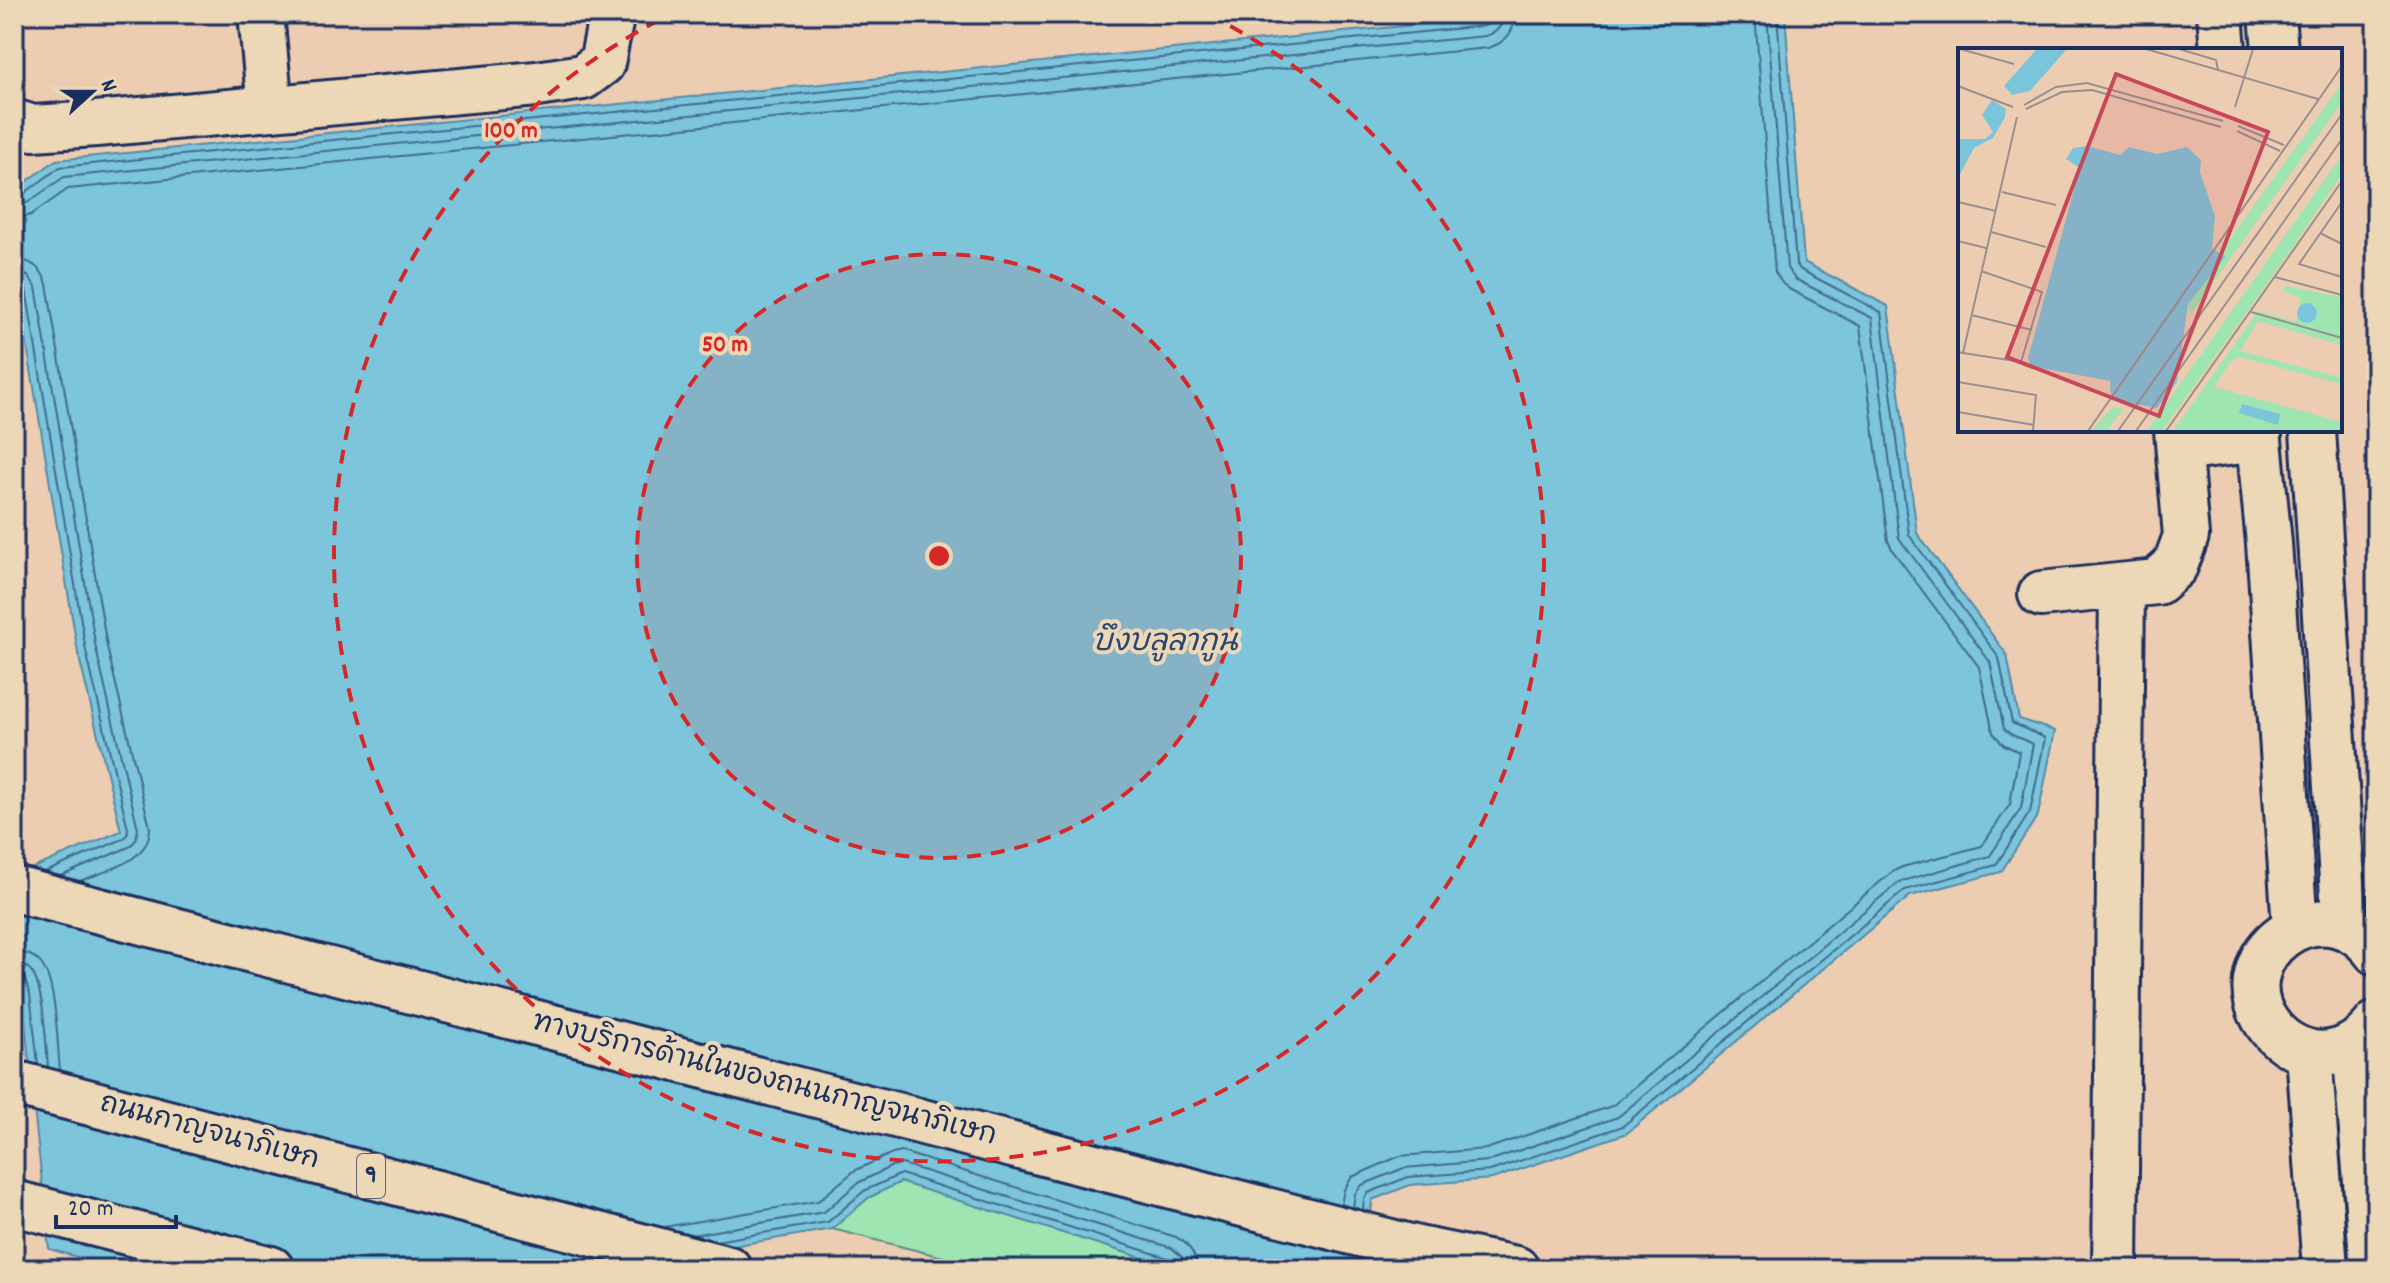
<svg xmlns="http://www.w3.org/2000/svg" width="2390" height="1283" viewBox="0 0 2390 1283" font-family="Dekko,'Playpen Sans Thai',sans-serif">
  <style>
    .green { fill: #9ee5b2; stroke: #5c8a88; stroke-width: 2 }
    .water { fill: #7bc5db; stroke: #5589a9; stroke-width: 2 }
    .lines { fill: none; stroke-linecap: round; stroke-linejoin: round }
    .shore { stroke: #416b90; stroke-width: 2 }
    .minor-casing { stroke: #1b2f5e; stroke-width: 50 }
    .major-casing { stroke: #1b2f5e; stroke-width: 50 }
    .highway-casing { stroke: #1b2f5e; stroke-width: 50 }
    .minor { stroke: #ecd7b6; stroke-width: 44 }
    .major { stroke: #ecd7b6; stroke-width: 44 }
    .highway { stroke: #ecd7b6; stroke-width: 44 }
    .ring { fill: none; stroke: #d62828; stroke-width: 4; stroke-dasharray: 14 10 }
    .labels { text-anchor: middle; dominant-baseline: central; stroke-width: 8; stroke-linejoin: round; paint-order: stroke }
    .shield { fill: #ecd7b6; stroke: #5a6178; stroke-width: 2 }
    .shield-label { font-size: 26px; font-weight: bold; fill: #1b2f5e }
    .street-label { font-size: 28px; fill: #1b2f5e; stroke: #ecd7b6 }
    .water-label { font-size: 30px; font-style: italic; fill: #294671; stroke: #ecd7b6 }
    .inset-road { fill: none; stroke: #998e90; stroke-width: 2 }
    .view { fill: #c8485b; fill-opacity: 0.15; stroke: #c8485b; stroke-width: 4 }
    .inset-edge { fill: none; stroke: #1b2f5e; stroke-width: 4 }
    .centre { fill: #d62828; stroke: #ecd7b6; stroke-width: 4 }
    .ring-label { font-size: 24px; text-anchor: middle; font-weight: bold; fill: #d62828; stroke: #ecd7b6; stroke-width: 8; stroke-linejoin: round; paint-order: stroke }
  </style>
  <rect width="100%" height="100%" fill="#edcdb1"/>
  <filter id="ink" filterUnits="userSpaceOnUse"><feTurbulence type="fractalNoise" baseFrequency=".0125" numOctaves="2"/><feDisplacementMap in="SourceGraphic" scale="16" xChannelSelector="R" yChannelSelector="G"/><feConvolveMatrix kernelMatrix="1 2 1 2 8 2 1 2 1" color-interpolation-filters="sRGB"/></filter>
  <g filter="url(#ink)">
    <polygon class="green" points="900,1182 1178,1269 990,1269 832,1229 868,1198"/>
    <polygon class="water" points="1524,14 1785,14 1804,262 1888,306 1917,533 2007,655 2019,719 2055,731 2038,815 2001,872 1910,896 1627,1133 1492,1179 1410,1185 1372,1200 1368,1269 1178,1269 900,1182 868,1198 832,1229 598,1269 120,1269 49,1249 22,995 14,972 14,876 121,831 78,653 17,285 14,243 14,191 56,160"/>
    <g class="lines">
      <g class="shore">
        <polyline points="14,196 22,195 60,167 1484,26 1492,22 1493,14"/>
        <path d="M14,207L27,203L64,177L1485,36C1497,33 1503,26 1503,14"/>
        <path d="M14,219L31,215L68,189L1488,48C1505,43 1515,32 1515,14"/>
        <path d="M14,259C31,260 42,268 47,284L107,647L150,828C149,862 107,870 80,881"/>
        <polyline points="14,271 28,276 36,287 96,649 138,829 136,840 129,847 61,876"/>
        <polyline points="14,282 21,283 26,289 86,651 128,829 127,835 123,839 45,872"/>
        <path d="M14,952C25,952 35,955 42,965C57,985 57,1044 60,1070"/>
        <path d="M14,964C21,964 27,965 31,971C44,986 46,1045 48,1067"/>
        <polyline points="14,974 24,977 30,994 38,1064"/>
        <polyline points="1341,1205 1344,1190 1352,1177 1400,1156 1486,1149 1612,1106 1892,872 1902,867 1982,846 2010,804 2019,752 2003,744 1993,733 1979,667 1893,551 1888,541 1860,326 1789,289 1782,283 1775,272 1755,14"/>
        <polyline points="1353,1208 1355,1194 1362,1185 1404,1168 1488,1161 1618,1117 1899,882 1990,856 2021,808 2033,744 2012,735 2004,729 1990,662 1899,538 1872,318 1795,279 1787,268 1767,14"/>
        <polyline points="1363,1210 1364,1199 1368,1193 1408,1177 1490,1171 1623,1126 1905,890 1996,865 2030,812 2045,738 2012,723 1999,658 1909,535 1881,312 1801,270 1796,265 1777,14"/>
        <path d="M664,1227L818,1201L854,1171L888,1155L902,1152L1176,1237C1189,1244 1196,1254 1197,1269"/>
        <polyline points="692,1235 824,1212 858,1183 892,1166 902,1164 1172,1248 1182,1257 1185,1269"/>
        <polyline points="716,1241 828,1222 864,1191 901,1174 1168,1258 1173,1262 1174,1269"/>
      </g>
      <defs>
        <g id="minor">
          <polyline points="261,14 270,108"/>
          <polyline points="2220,14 2223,50"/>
          <polyline points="2272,14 2275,50"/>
          <polyline points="14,122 33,128 96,124 537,84 583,77 602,63 610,23 609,14"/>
          <polyline points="2258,430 2269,543 2295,928"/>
          <polyline points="2313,430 2345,927"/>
          <polyline points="2180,449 2259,439"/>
          <polyline points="2041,594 2157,582 2175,566 2186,536 2177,430"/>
          <path d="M2376,952C2320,879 2222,957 2267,1023C2277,1038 2293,1049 2312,1053C2337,1057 2361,1044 2376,1024"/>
          <polyline points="2355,1045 2373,1269"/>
          <polyline points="2309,1053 2325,1269"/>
          <polyline points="2115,1269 2122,587"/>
        </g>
        <polyline id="major" points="14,889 1418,1249 1516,1269"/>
        <g id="highway">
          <polyline points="14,1083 729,1269"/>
          <polyline points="14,1203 271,1269"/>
        </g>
      </defs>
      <use href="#minor" class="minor-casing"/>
      <use href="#major" class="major-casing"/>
      <use href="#highway" class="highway-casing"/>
      <use href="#minor" class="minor"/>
      <use href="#major" class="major"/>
      <use href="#highway" class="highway"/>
    </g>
  </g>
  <circle cx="939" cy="556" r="302" fill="#d62828" fill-opacity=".12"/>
  <g class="ring">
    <circle cx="939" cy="556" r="302"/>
    <path d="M1209 15A605 605 0 1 1 669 15"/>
  </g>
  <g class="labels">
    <rect class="shield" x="357" y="1154" width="28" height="44" rx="6"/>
    <g class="shield-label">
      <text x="371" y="1176">9</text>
    </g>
    <g class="street-label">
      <text transform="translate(764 1081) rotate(14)">ทางบริการด้านในของถนนกาญจนาภิเษก</text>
      <text transform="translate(209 1134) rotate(15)">ถนนกาญจนาภิเษก</text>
    </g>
    <g class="water-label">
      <text x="1165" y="644">บึงบลูลากูน</text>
    </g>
  </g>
  <g transform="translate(1958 48)">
    <rect width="384" height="384" fill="#edcdb1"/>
    <path d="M384,35V54L232,267L230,256L268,208L262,205ZM384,107V126L330,206L204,383H189ZM327,238L384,249V297L300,273L282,303L384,330V336L282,309L273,313L256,339L384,374V383H215L300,263L338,274L343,250L324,243ZM155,359L165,361L149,383H133Z" fill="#9ee5b2"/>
    <path d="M79,1L108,2L72,43L54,47L46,38ZM34,52L48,61L47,69L35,90L16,100L0,130V91H27L35,84L24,67ZM129,98L162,107L171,99L199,106L229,99L243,112L242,124L257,168L254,201L268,208L230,256L219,334L199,360L153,352L152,333L83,320L72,317L70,310L122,120L108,111L115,100ZM339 265a10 10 0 1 1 20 0a10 10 0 1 1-20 0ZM284,356L322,366L320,377L281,365Z" fill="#7bc5db"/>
    <path class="inset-road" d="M2,1L56,16M188,1L360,51M221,1L258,12L260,22M0,38L55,59M66,57L98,39L129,35L265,73M277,59L295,1M68,61L104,44L134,42L263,79M280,78L326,97M279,83L322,103M44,144L98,157M0,154L38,163M384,154L341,216L384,229M33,184L88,199M362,185L384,196M0,193L28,200M317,229L384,247M293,264L384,290M13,267L74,282M0,304L5,305L59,69M5,305L63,314L84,244L23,223M0,334L78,347L75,383M0,364L76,377M130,383L384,18M160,383L384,66M178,383L384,91M208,383L384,133"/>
    <path class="view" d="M158,26L310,84L201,368L49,309Z"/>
    <rect width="384" height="384" class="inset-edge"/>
  </g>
  <circle cx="939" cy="556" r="12" class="centre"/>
  <g class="ring-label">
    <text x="511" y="137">100 m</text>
    <text x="725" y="351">50 m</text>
  </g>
  <rect width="2390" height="1283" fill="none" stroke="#ecd7b6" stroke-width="48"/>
  <rect x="24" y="24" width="2342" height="1235" fill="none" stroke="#1b2f5e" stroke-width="3" filter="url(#ink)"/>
  <g transform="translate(92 92) rotate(69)" stroke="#ecd7b6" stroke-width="6" paint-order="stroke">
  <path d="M0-6L14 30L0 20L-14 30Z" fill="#1b2f5e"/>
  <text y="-12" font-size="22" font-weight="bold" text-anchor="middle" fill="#1b2f5e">N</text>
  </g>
  <path d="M56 1215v12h120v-12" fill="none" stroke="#1b2f5e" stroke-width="4"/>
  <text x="68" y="1215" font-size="24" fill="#1b2f5e" stroke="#ecd7b6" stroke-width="6" paint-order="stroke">20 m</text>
</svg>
